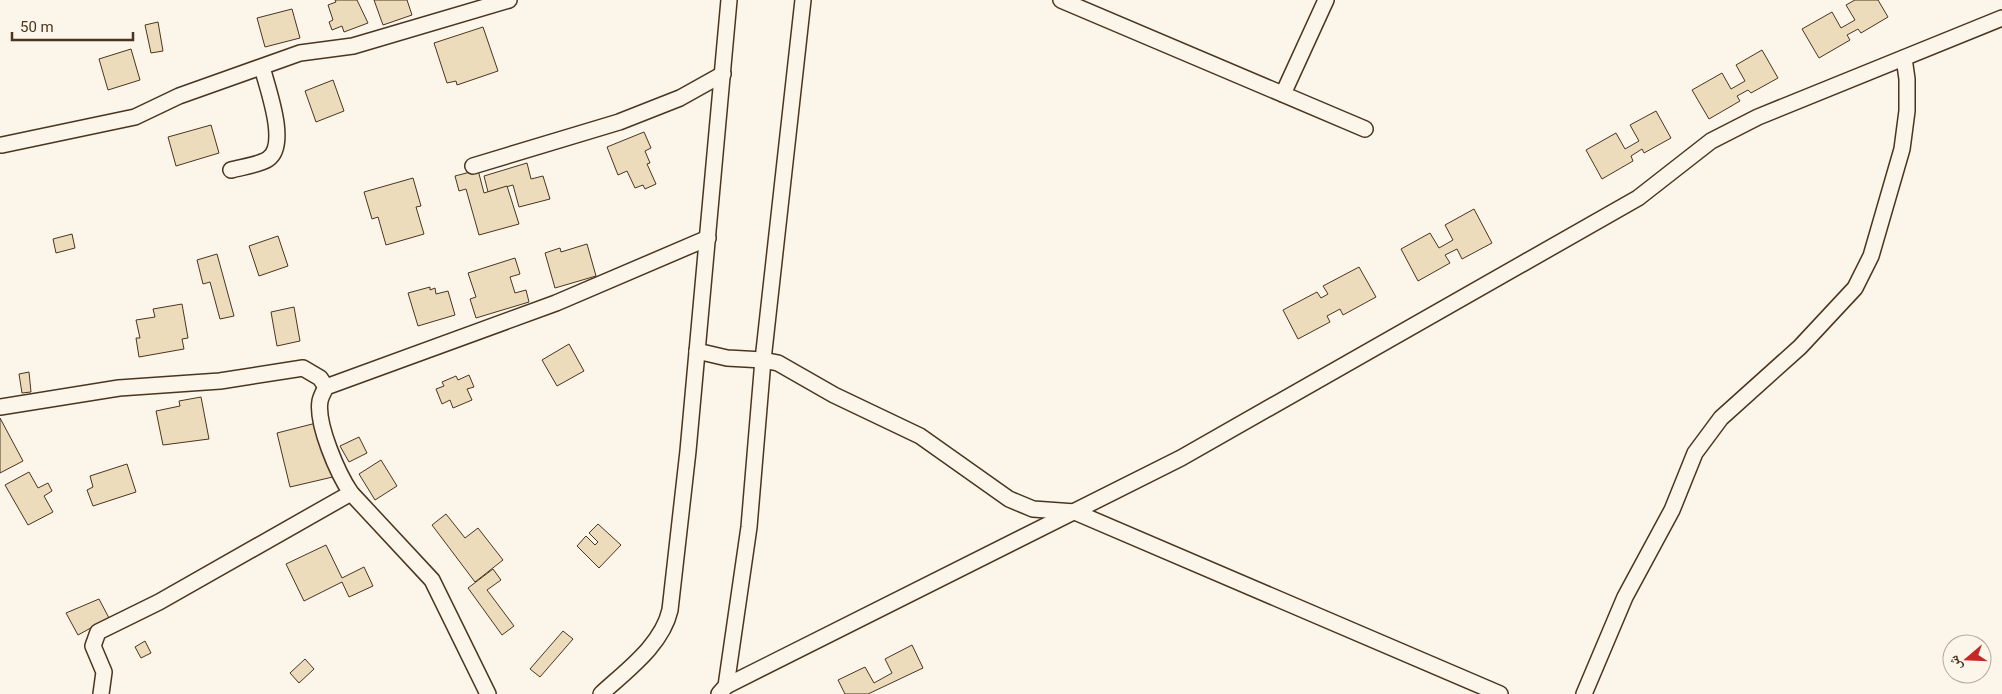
<svg xmlns="http://www.w3.org/2000/svg" width="2002" height="694" viewBox="0 0 2002 694" font-family="Roboto,'Noto Naskh Arabic',sans-serif">
  <style>
    .building { fill: #ecdcbc; stroke: #4a3520 }
    .lines { fill: none; stroke-linecap: round; stroke-linejoin: round }
    .minor-casing { stroke: #4a3520; stroke-width: 18 }
    .minor { stroke: #fbf6e9; stroke-width: 15 }
  </style>
  <rect width="100%" height="100%" fill="#fbf6e9"/>
  <g class="building">
    <polygon points="335,0 357,0 368,23 344,32 342,26 332,30 329,22 333,20 328,5 336,2"/>
    <polygon points="374,0 407,0 412,15 383,25"/>
    <polygon points="1855,0 1878,0 1888,17 1861,33 1858,29 1847,35 1850,40 1819,58 1802,29 1832,12 1841,28 1855,20 1846,5"/>
    <polygon points="292,9 300,38 265,47 257,18"/>
    <polygon points="158,22 163,51 151,53 145,25"/>
    <polygon points="483,27 498,71 457,85 456,81 447,83 434,43"/>
    <polygon points="131,49 140,80 108,90 99,59"/>
    <polygon points="1762,50 1778,78 1751,93 1748,90 1737,96 1740,101 1709,119 1692,90 1722,73 1731,89 1745,81 1736,65"/>
    <polygon points="333,80 344,111 316,122 305,91"/>
    <polygon points="1656,111 1671,138 1644,153 1642,149 1631,156 1633,161 1602,179 1586,150 1616,133 1625,149 1639,141 1630,125"/>
    <polygon points="211,125 219,153 176,166 168,137"/>
    <polygon points="644,132 651,148 645,151 650,163 647,164 656,184 645,189 643,185 635,188 627,171 618,175 607,147"/>
    <polygon points="527,163 531,179 543,176 550,199 519,207 513,185 488,192 484,176"/>
    <polygon points="478,170 484,193 507,186 519,224 479,235 466,189 459,191 455,176"/>
    <polygon points="413,178 421,206 416,207 424,234 386,245 378,217 372,219 364,192"/>
    <polygon points="1474,209 1492,243 1462,259 1457,249 1445,255 1450,263 1418,281 1401,249 1430,233 1439,248 1453,240 1445,225"/>
    <polygon points="72,234 75,248 56,253 53,239"/>
    <polygon points="278,236 288,266 259,276 249,246"/>
    <polygon points="587,244 596,276 555,288 545,253 560,248 561,252"/>
    <polygon points="217,254 234,316 220,319 210,282 203,284 197,260"/>
    <polygon points="515,258 520,274 510,277 515,293 526,290 529,302 476,318 470,299 476,297 468,273"/>
    <polygon points="1359,267 1376,297 1343,315 1340,309 1327,316 1330,322 1298,339 1283,310 1317,292 1321,298 1328,294 1323,286"/>
    <polygon points="430,287 430,290 435,288 436,294 448,291 455,315 418,326 408,293"/>
    <polygon points="182,304 188,338 182,339 184,349 139,357 136,338 140,338 136,320 155,317 153,309"/>
    <polygon points="294,307 300,341 277,346 271,312"/>
    <polygon points="569,344 584,371 557,386 542,360"/>
    <polygon points="29,372 31,392 22,393 19,374"/>
    <polygon points="469,375 474,387 467,389 472,400 453,408 450,400 442,404 436,389 444,386 442,382 456,376 458,380"/>
    <polygon points="201,397 209,439 163,445 156,411 180,406 179,401"/>
    <polygon points="0,418 23,461 0,473"/>
    <polygon points="324,421 337,476 290,487 277,433"/>
    <polygon points="359,437 367,453 349,462 340,446"/>
    <polygon points="381,460 397,486 375,500 359,474"/>
    <polygon points="127,464 136,492 93,506 87,490 93,487 90,476"/>
    <polygon points="29,472 38,488 48,483 52,491 44,496 53,512 28,525 5,485"/>
    <polygon points="446,514 465,538 478,528 503,560 475,582 432,525"/>
    <polygon points="598,524 621,545 599,568 577,546 586,536 595,545 598,542 589,533"/>
    <polygon points="326,545 342,578 364,567 373,586 349,597 342,582 304,601 286,564"/>
    <polygon points="493,569 501,580 487,590 514,626 502,635 468,588"/>
    <polygon points="99,599 109,618 78,635 66,613"/>
    <polygon points="563,631 573,639 540,677 530,669"/>
    <polygon points="145,641 151,653 141,658 135,647"/>
    <polygon points="912,645 923,668 868,694 845,694 838,680 865,667 874,683 892,673 885,659"/>
    <polygon points="305,659 314,669 299,683 290,673"/>
  </g>
  <g class="lines">
    <defs>
      <g id="minor">
        <polyline points="1061,0 1365,129"/>
        <polyline points="1283,94 1326,0"/>
        <polyline points="2,145 135,117 179,96 300,53 353,46 509,0"/>
        <polyline points="473,166 619,122 680,98 723,74"/>
        <path d="M231,170C242,167 259,165 268,159C289,145 267,87 262,67"/>
        <polyline points="697,351 727,358 763,360 778,363 834,395 920,436 1009,499 1033,509 1075,512 1500,694"/>
        <polyline points="0,407 119,388 220,381 303,368 320,378 326,387"/>
        <polyline points="726,686 1181,458 1638,198 1711,141 1758,117 2002,18"/>
        <polyline points="101,694 104,672 93,646 98,632 159,602 351,493"/>
        <path d="M488,694L432,580L351,493C338,474 316,424 320,401C321,396 324,391 326,387L556,303L708,238"/>
        <path d="M601,694C627,670 662,645 670,610L688,451L729,0"/>
        <polyline points="719,694 726,686 749,527 763,360 803,0"/>
        <polyline points="1584,694 1625,597 1672,510 1695,453 1721,418 1800,347 1855,288 1871,256 1902,149 1907,111 1907,79 1904,58"/>
      </g>
    </defs>
    <use href="#minor" class="minor-casing"/>
    <use href="#minor" class="minor"/>
  </g>
  <g transform="translate(1967 659) rotate(251)"><circle r="24" fill="#fbf6e9" stroke="#b4a999"/>
  <path d="M0-4L9 19L0 12L-9 19Z" fill="#c62828"/>
  <text y="-8" font-size="14" font-weight="bold" text-anchor="middle" fill="#4a3520">ش</text>
  </g>
  <path d="M12 32v8h121v-8" fill="none" stroke="#4a3520" stroke-width="2.5"/>
  <text x="20" y="32" font-size="15" fill="#4a3520" stroke="#fbf6e9" stroke-width="4" paint-order="stroke">50 m</text>
</svg>
